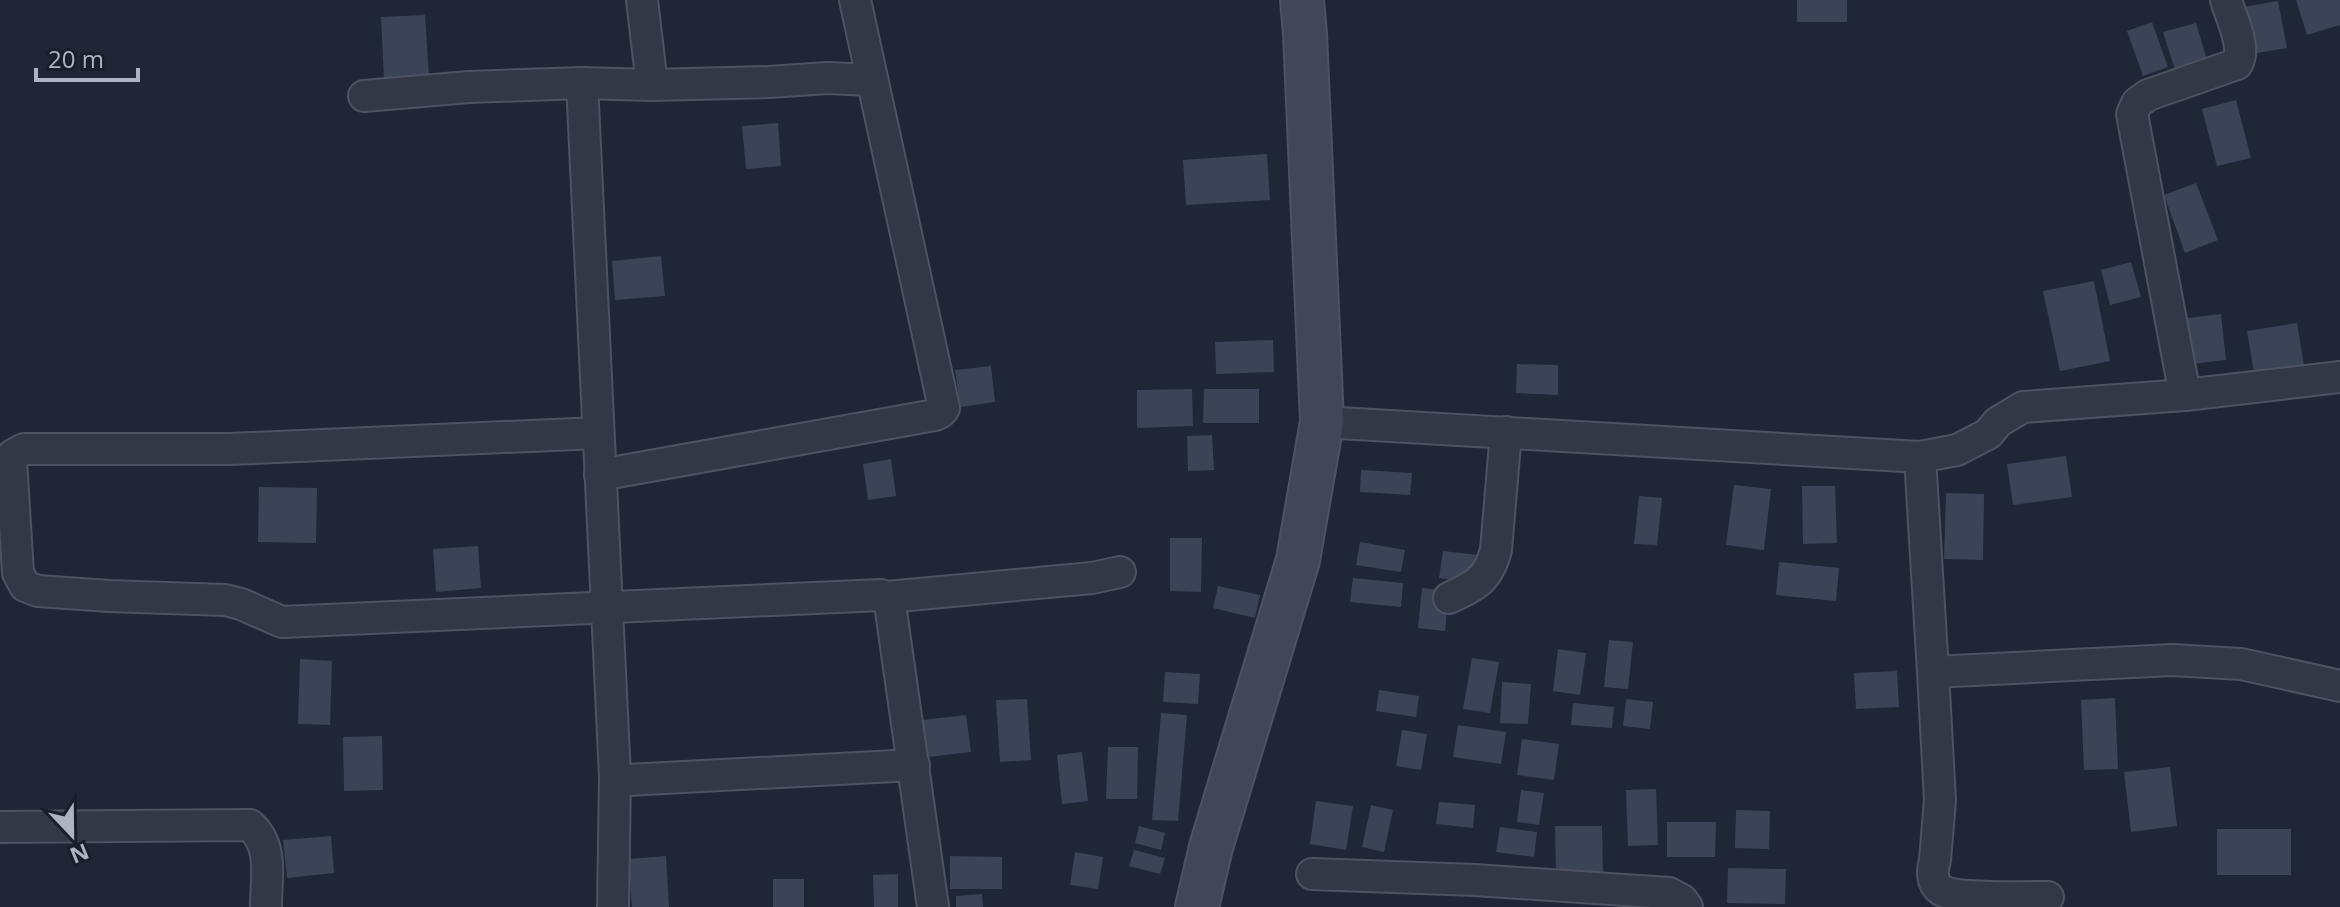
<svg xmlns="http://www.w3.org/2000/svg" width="2340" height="907" viewBox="0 0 2340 907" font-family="'Open Sans',sans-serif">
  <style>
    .building { fill: #3b4456 }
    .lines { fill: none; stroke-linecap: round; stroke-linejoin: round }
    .street-casing { stroke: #4d5361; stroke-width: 34 }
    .secondary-casing { stroke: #4d5361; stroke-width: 46 }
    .street { stroke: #323846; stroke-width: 30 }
    .secondary { stroke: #404759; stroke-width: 42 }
  </style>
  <rect width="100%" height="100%" fill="#1f2635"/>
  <g class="building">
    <rect x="1797" y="0" width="50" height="22"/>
    <polygon points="2296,0 2340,0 2340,25 2307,35"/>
    <polygon points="2278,1 2287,48 2251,54 2243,7"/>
    <polygon points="425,15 429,77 384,79 381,17"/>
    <polygon points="2152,22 2168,67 2143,76 2127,31"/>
    <polygon points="2196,23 2207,60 2175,70 2163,32"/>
    <polygon points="2236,100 2251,158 2217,166 2202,109"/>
    <polygon points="778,123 781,166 746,169 742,126"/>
    <polygon points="1267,154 1270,200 1186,205 1183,160"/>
    <polygon points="2196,183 2218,240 2185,253 2164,195"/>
    <polygon points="661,256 665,296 615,300 612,261"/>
    <polygon points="2131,262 2141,297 2110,305 2101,270"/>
    <polygon points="2094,281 2110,361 2060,371 2043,291"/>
    <polygon points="2221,314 2226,360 2183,365 2179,319"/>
    <polygon points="2297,323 2304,365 2254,373 2247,331"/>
    <polygon points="1273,340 1274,372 1216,374 1215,342"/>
    <polygon points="1517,364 1558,365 1558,395 1516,393"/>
    <polygon points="991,366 995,402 960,407 955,370"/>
    <polygon points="1192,389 1193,426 1137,428 1137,390"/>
    <polygon points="1204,389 1259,389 1259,423 1203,423"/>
    <polygon points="1212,435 1214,470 1188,471 1187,436"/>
    <polygon points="2066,456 2072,497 2013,505 2007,464"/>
    <polygon points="891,459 896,496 868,500 863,464"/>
    <polygon points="1361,470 1412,473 1410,495 1360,492"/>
    <polygon points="1734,485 1771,489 1764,550 1726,545"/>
    <polygon points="1802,486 1835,486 1837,543 1803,544"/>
    <polygon points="259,487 317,488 316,543 258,542"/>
    <polygon points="1946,493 1984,494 1983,560 1944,559"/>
    <polygon points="1639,496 1662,498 1657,545 1634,544"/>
    <polygon points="1170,538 1202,538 1201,592 1170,591"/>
    <polygon points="1360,542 1405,550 1401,572 1356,565"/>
    <polygon points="478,546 481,588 436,592 433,549"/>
    <polygon points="1443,551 1479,555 1476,583 1439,578"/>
    <polygon points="1779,562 1839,568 1836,601 1776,595"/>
    <polygon points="1353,578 1403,583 1401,607 1350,602"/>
    <polygon points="1218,586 1260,595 1255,618 1213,608"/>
    <polygon points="1422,588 1449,591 1445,631 1418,628"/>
    <polygon points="1609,640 1633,642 1628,689 1604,687"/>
    <polygon points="1558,649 1586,653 1580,695 1553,691"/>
    <polygon points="1472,658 1499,662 1490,713 1463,709"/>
    <polygon points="300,659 332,661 330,725 298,724"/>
    <polygon points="1897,671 1899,707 1856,709 1854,673"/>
    <polygon points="1165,672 1200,674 1198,704 1163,702"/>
    <polygon points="1502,682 1531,684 1528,724 1500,723"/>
    <polygon points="1379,690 1419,696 1416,717 1376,711"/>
    <polygon points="2115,698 2118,769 2084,770 2081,700"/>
    <polygon points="1027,699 1031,760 1000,762 996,700"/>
    <polygon points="1626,699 1653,702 1650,729 1623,726"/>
    <polygon points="1573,703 1614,707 1612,728 1571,725"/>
    <polygon points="1161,713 1187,715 1178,821 1152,820"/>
    <polygon points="966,715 971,752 928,757 923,720"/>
    <polygon points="1458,725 1506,732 1501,764 1453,757"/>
    <polygon points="1402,730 1427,734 1421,770 1396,766"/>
    <polygon points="382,736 383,790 344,791 343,737"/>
    <polygon points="1522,739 1559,744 1554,780 1517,775"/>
    <polygon points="1108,747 1138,747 1137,799 1106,799"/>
    <polygon points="1082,752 1088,801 1062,804 1057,755"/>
    <polygon points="2170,767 2177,826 2131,832 2124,772"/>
    <polygon points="1656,789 1658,845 1628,846 1626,790"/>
    <polygon points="1521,790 1544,793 1539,825 1517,822"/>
    <polygon points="1316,801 1353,806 1346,850 1310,844"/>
    <polygon points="1439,802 1475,805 1473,828 1436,824"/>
    <polygon points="1371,805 1393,810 1384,852 1362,847"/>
    <polygon points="1736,810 1770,811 1769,849 1735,848"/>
    <polygon points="1667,822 1716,822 1715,857 1667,857"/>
    <polygon points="1139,826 1165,833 1161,850 1135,843"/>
    <polygon points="1555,826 1602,826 1603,872 1556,873"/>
    <polygon points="1500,827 1537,832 1534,857 1496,852"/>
    <rect x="2217" y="829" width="74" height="46"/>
    <polygon points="331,836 334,873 287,878 283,840"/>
    <polygon points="1134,850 1165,858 1160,874 1129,866"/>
    <polygon points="1075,852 1103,857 1098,889 1070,885"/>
    <polygon points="666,856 669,907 632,907 628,859"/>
    <polygon points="950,856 1002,857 1002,889 950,889"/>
    <polygon points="1728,868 1786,869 1785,904 1727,903"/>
    <polygon points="898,874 898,907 874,907 873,875"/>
    <rect x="773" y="879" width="31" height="28"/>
    <polygon points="982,894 983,907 956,907 956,896"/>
  </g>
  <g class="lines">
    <defs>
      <g id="street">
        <polyline points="642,0 652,85"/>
        <polyline points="582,83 615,777 613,907"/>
        <polyline points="364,96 469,87 582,83 652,85 769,82 827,78 872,80"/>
        <path d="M2185,395L2132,114L2137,103L2148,95L2237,64C2247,47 2231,18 2226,0"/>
        <polyline points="1322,422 1920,457 1957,450 1988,434 1998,422 2023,407 2185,395 2340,377"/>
        <polyline points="598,433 230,449 24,449 13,455 11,460 18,573 25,586 38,591 109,596 225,600 241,604 282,622 881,595 887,597 890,604 933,907"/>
        <polyline points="1920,457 1933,672 2172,660 2241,664 2340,686"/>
        <polyline points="600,475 935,415 941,412 944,408 855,0"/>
        <polyline points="887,597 1092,578 1120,572"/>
        <path d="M1449,598C1475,586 1488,580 1496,550L1506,432"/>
        <path d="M1933,672L1940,800L1935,860C1932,870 1931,883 1941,890C1955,899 2027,897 2048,897"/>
        <polyline points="615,777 627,780 914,765"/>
        <path d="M0,827L250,825C274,847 266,876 266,907"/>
        <polyline points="1312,874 1475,880 1669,893 1682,900 1687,907"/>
      </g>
      <polyline id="secondary" points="1197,907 1211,847 1298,560 1322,422 1305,34 1302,0"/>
    </defs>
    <use href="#street" class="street-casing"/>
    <use href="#secondary" class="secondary-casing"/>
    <use href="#street" class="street"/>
    <use href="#secondary" class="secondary"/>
  </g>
  <g transform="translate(72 835) rotate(158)" stroke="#181e2a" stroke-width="6" paint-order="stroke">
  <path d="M0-6L14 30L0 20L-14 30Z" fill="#acb3c3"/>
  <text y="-12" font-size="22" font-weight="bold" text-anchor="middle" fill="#acb3c3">N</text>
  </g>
  <path d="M36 68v12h102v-12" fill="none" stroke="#acb3c3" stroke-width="4"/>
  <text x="48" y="68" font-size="24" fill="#acb3c3" stroke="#181e2a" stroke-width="6" paint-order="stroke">20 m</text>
</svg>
